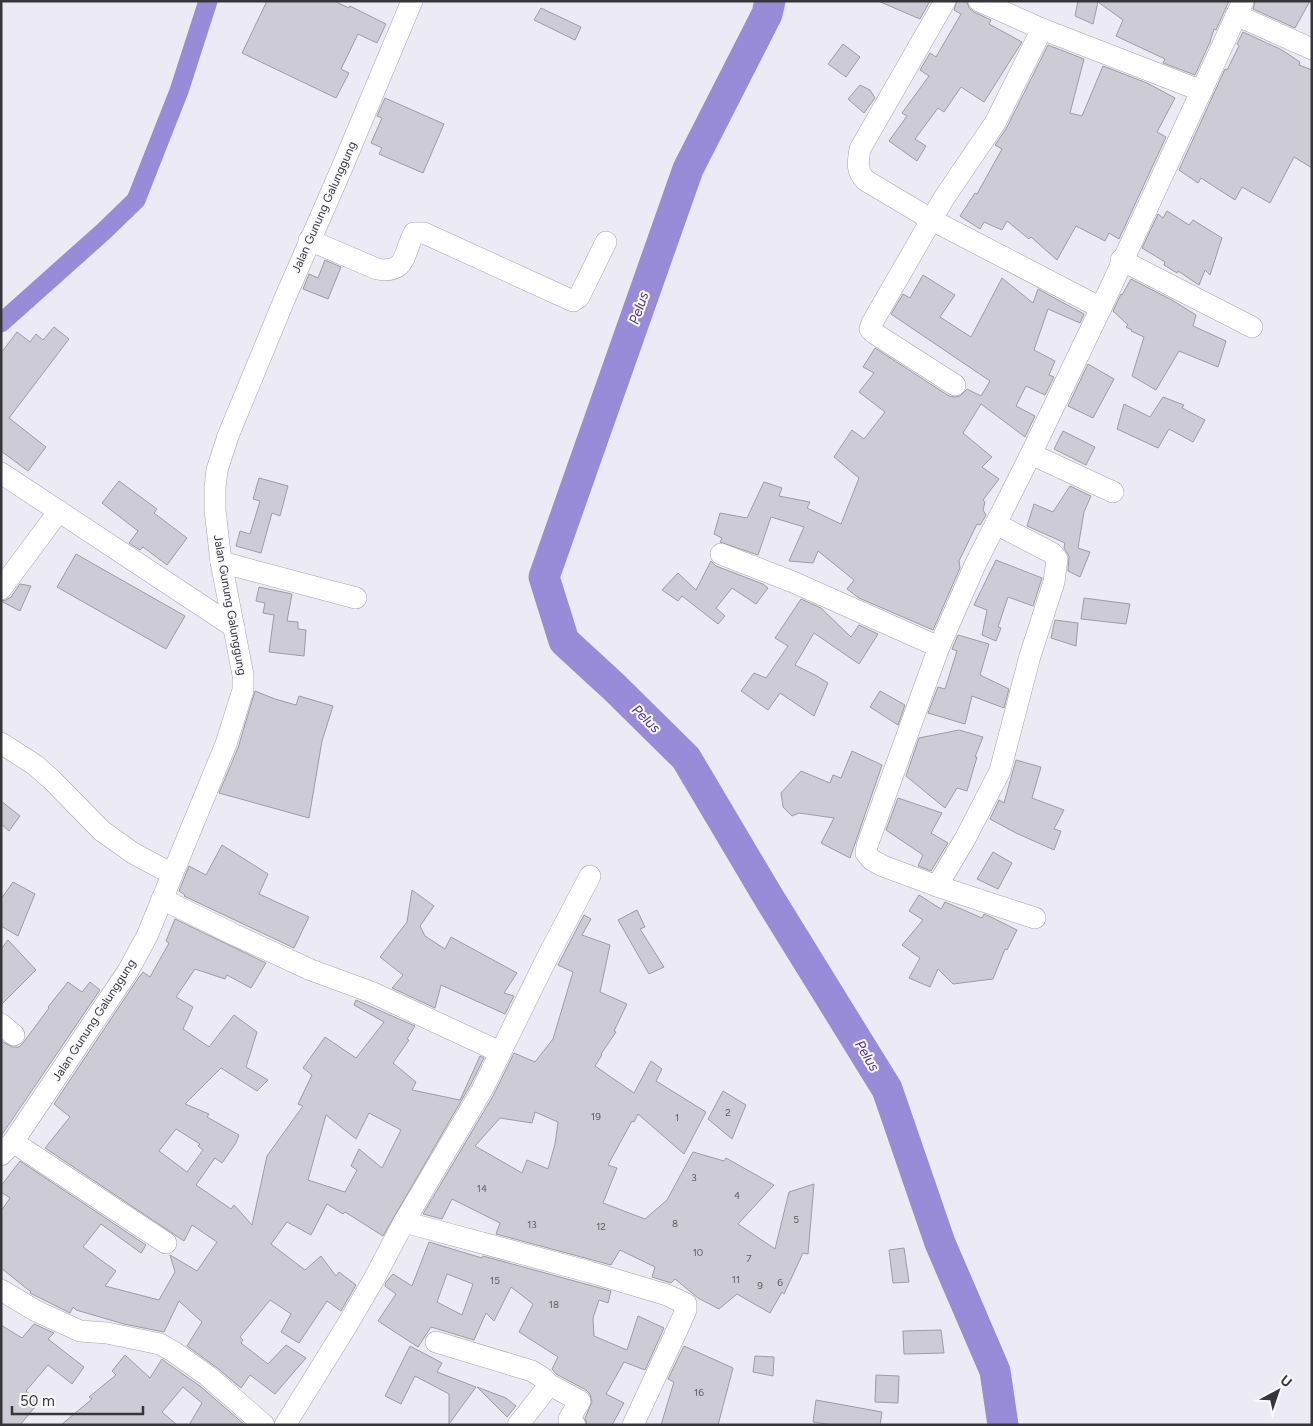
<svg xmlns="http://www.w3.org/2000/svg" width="1313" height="1426" viewBox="0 0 1313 1426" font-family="Figtree,sans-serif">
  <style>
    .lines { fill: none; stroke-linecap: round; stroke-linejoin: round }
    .canal { stroke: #988bd8; stroke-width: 19 }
    .river { stroke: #988bd8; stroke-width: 31 }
    .building { fill: #cdccd6; stroke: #9d9ca5; fill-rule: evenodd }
    .minor-casing { stroke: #a4a3ac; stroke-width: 22 }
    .minor { stroke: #fff; stroke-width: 21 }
    .labels { text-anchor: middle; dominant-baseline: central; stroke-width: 4; stroke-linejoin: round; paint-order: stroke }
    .number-label { font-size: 10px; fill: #5c5c61 }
    .street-label { font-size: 12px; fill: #36363a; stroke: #faf9fd }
    .water-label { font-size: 14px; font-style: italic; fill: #4c348e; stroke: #faf9fd }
  </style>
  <rect width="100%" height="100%" fill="#ecebf5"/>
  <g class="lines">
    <polyline class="canal" points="1,323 104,231 136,200 179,91 208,1"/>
    <polyline class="river" points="770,1 767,14 688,169 544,577 564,641 614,687 686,758 769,898 887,1089 940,1243 995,1371 1003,1425"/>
  </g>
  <g class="building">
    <polygon points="267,1 334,1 349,8 350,6 386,24 377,43 358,34 341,69 349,73 336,98 242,53"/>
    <polygon points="878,1 930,1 920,19"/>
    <polygon points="957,1 967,2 969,8 974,12 991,20 989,24 1022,42 984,102 961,87 944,112 938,108 915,139 926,146 917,161 889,141 907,116 902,113 929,76 920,70 930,53 936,57 961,14 954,10"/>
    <polygon points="1078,1 1229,1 1216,30 1214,29 1210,42 1195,75 1163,63 1165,59 1116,36 1123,20 1098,2 1093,24 1075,16"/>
    <polygon points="1255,1 1310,1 1295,28 1253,9"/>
    <polygon points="541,8 581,27 575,40 534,20"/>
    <polygon points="1243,32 1282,50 1300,62 1299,65 1312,70 1312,168 1294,157 1270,203 1242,187 1235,200 1201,178 1198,183 1179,170 1225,69 1227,70 1239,46 1237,44"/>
    <polygon points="843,44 860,57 846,77 828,64"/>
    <polygon points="1048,45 1084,59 1070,113 1082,116 1103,66 1147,83 1175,98 1157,132 1166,137 1119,239 1109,233 1105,241 1076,226 1057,260 1031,237 1029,239 1007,221 1002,230 984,222 980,229 960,216 975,193 977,194 1002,149 995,145 1006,129"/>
    <polygon points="860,85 870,90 875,98 864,113 848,99"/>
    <polygon points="385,98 444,124 423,173 379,154 382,148 371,143 382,118 377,116"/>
    <polygon points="1167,211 1189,225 1193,220 1222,238 1210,275 1205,270 1199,285 1178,271 1177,273 1164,265 1165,262 1142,248 1158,214 1163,218"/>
    <polygon points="325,260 341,267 328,299 303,289 309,274 318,278"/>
    <polygon points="923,275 955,295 940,317 971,337 1002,278 1033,303 1038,289 1084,314 1080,323 1048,309 1034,350 1055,361 1049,375 1054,377 1045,395 1026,386 1016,406 1035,416 1025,437 981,404 963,433 992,457 982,467 999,479 983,500 985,502 983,510 986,515 980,525 977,524 959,561 960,568 933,630 859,598 847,589 854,580 818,551 813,563 789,561 804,527 771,517 758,555 720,542 722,538 714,534 720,513 747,518 764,482 782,488 779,496 810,502 807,508 841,524 859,478 834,457 852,430 864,439 885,412 859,392 874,373 863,367 875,348 949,396 955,397 960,396 967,389 981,396 990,381 891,314 903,294 910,298"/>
    <polygon points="1131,279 1172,300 1196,315 1193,326 1226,341 1218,367 1179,351 1156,390 1132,376 1144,337 1131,331 1132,330 1126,327 1128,325 1113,311 1121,294 1122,295"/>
    <polygon points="54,327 69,339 9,418 46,447 28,471 1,451 1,353 17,332 30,342 36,334 43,340"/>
    <polygon points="1088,364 1114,379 1093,418 1068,406"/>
    <polygon points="1163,397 1184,405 1182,408 1205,420 1193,442 1169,429 1158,448 1117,429 1124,404 1150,417"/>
    <polygon points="1063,431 1095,447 1086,465 1054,449"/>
    <polygon points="259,478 288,486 280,516 272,513 261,553 236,546 240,531 250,534 260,501 253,499"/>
    <polygon points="119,481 157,509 154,513 187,538 167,565 143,547 140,550 129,543 138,531 102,503"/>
    <polygon points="1070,486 1091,496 1084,512 1078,548 1090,552 1080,577 1068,571 1069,556 1064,548 1065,543 1027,526 1034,504 1053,512"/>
    <polygon points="76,554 185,616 166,649 57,587"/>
    <polygon points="996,560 1042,578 1033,606 1008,597 998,627 1001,628 996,641 982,635 987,610 974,605"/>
    <polygon points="711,561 716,566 763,584 768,588 756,604 732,588 716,608 725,616 718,624 682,596 678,601 662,590 678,573 696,590"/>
    <polygon points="20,584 31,586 20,611 1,601 6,600 11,597"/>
    <polygon points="259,587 292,594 287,621 298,622 298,629 306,630 304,656 269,652 274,615 263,613 265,603 256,601"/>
    <polygon points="1084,598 1130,604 1126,624 1081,619"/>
    <polygon points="801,599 821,608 851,637 859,625 878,634 859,664 814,633 795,665 817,676 828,683 814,716 780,693 768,710 741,691 754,673 766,678 788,646 775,638"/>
    <polygon points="1055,620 1078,623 1076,646 1051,638"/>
    <polygon points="958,635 989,644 980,675 1009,689 1004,708 972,696 965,724 928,713 938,687 945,689 957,651 952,649"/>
    <polygon points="255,691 275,699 296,705 299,696 333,706 322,741 309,818 219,793 238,748"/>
    <polygon points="880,691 905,705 898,725 870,707"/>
    <polygon points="959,730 983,737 975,757 977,757 967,791 957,788 945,808 906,776 919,738"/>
    <polygon points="852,751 882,765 850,858 821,843 834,818 799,813 792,816 783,807 781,793 801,771 830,783 833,775 841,778"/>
    <polygon points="1016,760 1041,767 1032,798 1064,810 1054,829 1061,831 1054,850 1016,833 990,819 999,800 1004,803"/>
    <polygon points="898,798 942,813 931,833 948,843 931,871 918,866 923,855 886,830"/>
    <polygon points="1,801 20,816 9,831 1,824"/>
    <polygon points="222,845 268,874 259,894 309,917 294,948 184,896 185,895 179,891 189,866 206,875"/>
    <polygon points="993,852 1012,863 998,889 977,879"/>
    <polygon points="13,882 35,894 18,936 1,926 1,899"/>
    <polygon points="412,890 434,906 420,926 425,936 445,949 451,937 517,973 504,993 514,996 505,1014 441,985 435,1008 392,988 403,975 380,957 407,922"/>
    <polygon points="919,895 941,909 945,902 982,918 984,914 991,917 1017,930 1007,950 1005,949 993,979 953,984 938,969 930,987 909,978 920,958 902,945 923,920 909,911"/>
    <polygon points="637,910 645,927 640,929 664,967 649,974 618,920"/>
    <path d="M584,915L591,919L582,935L610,945L600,992L627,1004L614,1031L616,1032L601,1054L602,1055L595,1066L634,1093L651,1061L662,1069L656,1081L706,1112L684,1154L638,1114L634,1122L632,1121L608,1165L617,1168L603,1203L645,1219L667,1200L693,1152L724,1161L726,1158L774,1185L738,1224L775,1249L789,1192L814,1184L808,1254L803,1253L784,1294L782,1292L770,1313L737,1294L719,1309L698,1298L675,1279L671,1283L652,1277L655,1267L620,1250L611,1265L496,1234L500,1223L452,1199L442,1219L423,1214L493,1096L514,1053L535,1062L553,1039L573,972L558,965ZM535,1112L558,1122L555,1144L548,1169L527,1160L522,1173L475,1146L500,1118L532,1123Z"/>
    <path d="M175,919L266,963L251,988L227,975L225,979L195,969L176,997L193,1007L183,1029L209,1047L234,1015L257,1032L246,1067L268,1080L257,1091L221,1068L185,1104L209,1114L207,1117L239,1135L236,1143L222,1163L215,1158L196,1185L231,1209L234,1205L252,1225L267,1156L303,1106L298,1104L312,1075L303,1068L325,1037L356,1058L384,1022L354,1005L356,1000L415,1026L407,1039L409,1040L393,1063L416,1082L412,1090L460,1100L480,1056L484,1058L471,1084L383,1236L345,1212L343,1214L327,1204L311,1235L287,1222L271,1244L305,1270L321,1256L336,1276L339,1272L356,1285L341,1311L327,1301L299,1343L281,1332L291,1314L270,1300L240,1337L243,1340L241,1343L268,1364L286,1345L306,1358L275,1394L250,1375L241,1388L216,1367L187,1346L202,1322L179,1301L164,1332L124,1324L76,1310L73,1307L70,1313L30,1293L31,1292L1,1268V1211L10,1198L1,1192V1186L20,1161L146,1245L141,1253L101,1224L83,1247L116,1271L105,1286L159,1300L175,1272L170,1255L197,1271L217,1242L192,1225L184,1241L45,1148L70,1117L54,1104L139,977L143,972L150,977L169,943L166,941ZM369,1113L401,1130L382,1168L359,1149L351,1166L357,1170L345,1192L308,1180L326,1115L356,1139ZM176,1129L200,1144L198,1146L203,1150L187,1172L159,1151Z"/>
    <polygon points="8,940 36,970 1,1005 1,949"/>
    <polygon points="68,982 82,992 90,982 100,990 1,1136 1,1041 12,1047 19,1047 23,1043 49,1008 48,1007"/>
    <polygon points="723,1091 746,1105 732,1139 708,1119"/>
    <path d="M429,1242L482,1258L483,1256L611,1291L608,1303L599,1300L593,1318L594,1336L627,1350L638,1316L664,1328L645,1370L624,1362L606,1394L624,1403L612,1425H587L585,1418L592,1402L590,1394L586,1390L556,1374L552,1369L558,1357L519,1332L533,1304L511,1287L494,1321L486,1313L474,1340L431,1327L418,1347L378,1321L396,1294L385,1286L386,1282L393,1274L412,1286ZM447,1274L473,1284L462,1315L437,1302Z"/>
    <polygon points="904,1248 909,1282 893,1283 889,1250"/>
    <polygon points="34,1324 54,1333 48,1339 84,1367 72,1384 48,1365 26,1391 39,1402 20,1425 1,1425 1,1325 22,1338"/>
    <polygon points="941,1330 944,1353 904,1354 903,1331"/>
    <polygon points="410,1346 442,1363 437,1372 476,1387 449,1424 449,1394 415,1376 401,1404 385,1396"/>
    <polygon points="684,1346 733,1368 718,1425 661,1425 674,1382 668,1379"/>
    <polygon points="125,1355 150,1378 162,1359 167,1363 200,1386 245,1425 189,1425 202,1403 183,1387 162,1412 177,1425 61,1425 92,1399 89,1397 116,1375 112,1371"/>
    <polygon points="755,1356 774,1357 773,1376 753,1372"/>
    <polygon points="876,1375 899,1376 898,1403 875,1402"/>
    <polygon points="477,1387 506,1398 516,1406 507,1417"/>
    <polygon points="816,1400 882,1412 880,1425 833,1425 813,1422"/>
  </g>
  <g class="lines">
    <defs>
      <g id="minor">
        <path d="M945,1L860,149C858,162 856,170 865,180L932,220L1101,308"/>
        <polyline points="979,1 1042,29 1202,91"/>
        <polyline points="1236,15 1312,49"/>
        <path d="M309,240L377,269C407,274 403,254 414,233H424L573,301L579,297L606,242"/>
        <polyline points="1121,260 1252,327"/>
        <polyline points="955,385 874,333 870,329 872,323 944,198 995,123 1042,29"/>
        <polyline points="1031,454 1113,492"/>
        <polyline points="1,473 234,627"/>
        <polyline points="721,554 793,582 939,647"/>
        <polyline points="221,562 356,598"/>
        <polyline points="1,589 59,511"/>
        <polyline points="1,743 35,765 51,779 102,831 133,853 172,874"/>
        <polyline points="937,886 965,839 1000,771 1030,656 1054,582 1057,559 1052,553 996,524"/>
        <polyline points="162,899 235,935 311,970 371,992 500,1052"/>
        <polyline points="1035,918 937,886 883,866 872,860 866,853 867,846 939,647 975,565 1031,454 1101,308 1243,1"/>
        <polyline points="1,1024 14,1035"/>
        <polyline points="13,1142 166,1243"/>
        <polyline points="1,1155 13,1142 128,971 147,936 226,744 243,690 243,675 221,562 215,510 215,488 217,470 228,436 285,298 341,170 412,1"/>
        <polyline points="404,1222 590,1272 667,1295 686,1304 686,1310 678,1328 633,1425"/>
        <polyline points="1,1290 36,1311 80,1331 107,1333 160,1344 174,1352 208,1376 264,1425"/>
        <polyline points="436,1342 532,1371 543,1378 548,1384 547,1388 518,1425"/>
        <polyline points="548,1384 580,1401 569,1419 569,1421 575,1425"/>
        <polyline points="285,1425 346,1327 374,1279 404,1222 482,1090 549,954 590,876"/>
      </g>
    </defs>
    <use href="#minor" class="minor-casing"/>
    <use href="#minor" class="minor"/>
  </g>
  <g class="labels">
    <g class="number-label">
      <text x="728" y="1112">2</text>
      <text x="596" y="1116">19</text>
      <text x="677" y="1117">1</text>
      <text x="694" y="1177">3</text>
      <text x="482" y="1188">14</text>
      <text x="737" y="1195">4</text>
      <text x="796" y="1219">5</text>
      <text x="675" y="1223">8</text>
      <text x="532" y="1224">13</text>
      <text x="601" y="1226">12</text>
      <text x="698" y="1252">10</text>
      <text x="749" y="1258">7</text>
      <text x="736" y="1279">11</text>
      <text x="495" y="1280">15</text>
      <text x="780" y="1282">6</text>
      <text x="760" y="1285">9</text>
      <text x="554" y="1304">18</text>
      <text x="699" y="1392">16</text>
    </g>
    <g class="street-label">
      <text transform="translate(324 207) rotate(-66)">Jalan Gunung Galunggung</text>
      <text transform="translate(230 605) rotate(80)">Jalan Gunung Galunggung</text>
      <text transform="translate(94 1020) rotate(-57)">Jalan Gunung Galunggung</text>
    </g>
    <g class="water-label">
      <text transform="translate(639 308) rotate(-71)">Pelus</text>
      <text transform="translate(646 719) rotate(44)">Pelus</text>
      <text transform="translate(867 1056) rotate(59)">Pelus</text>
    </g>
  </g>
  <rect width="1313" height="1426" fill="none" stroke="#36363a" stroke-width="5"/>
  <g transform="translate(1278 1391) rotate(40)" stroke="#faf9fd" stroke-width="4" paint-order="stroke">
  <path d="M0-4L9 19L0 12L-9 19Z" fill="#36363a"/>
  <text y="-8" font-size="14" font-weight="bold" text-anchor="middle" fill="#36363a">U</text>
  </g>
  <path d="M12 1406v8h131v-8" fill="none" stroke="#36363a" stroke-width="2.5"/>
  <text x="20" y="1406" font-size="15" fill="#36363a" stroke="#faf9fd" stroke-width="4" paint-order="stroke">50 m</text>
</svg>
